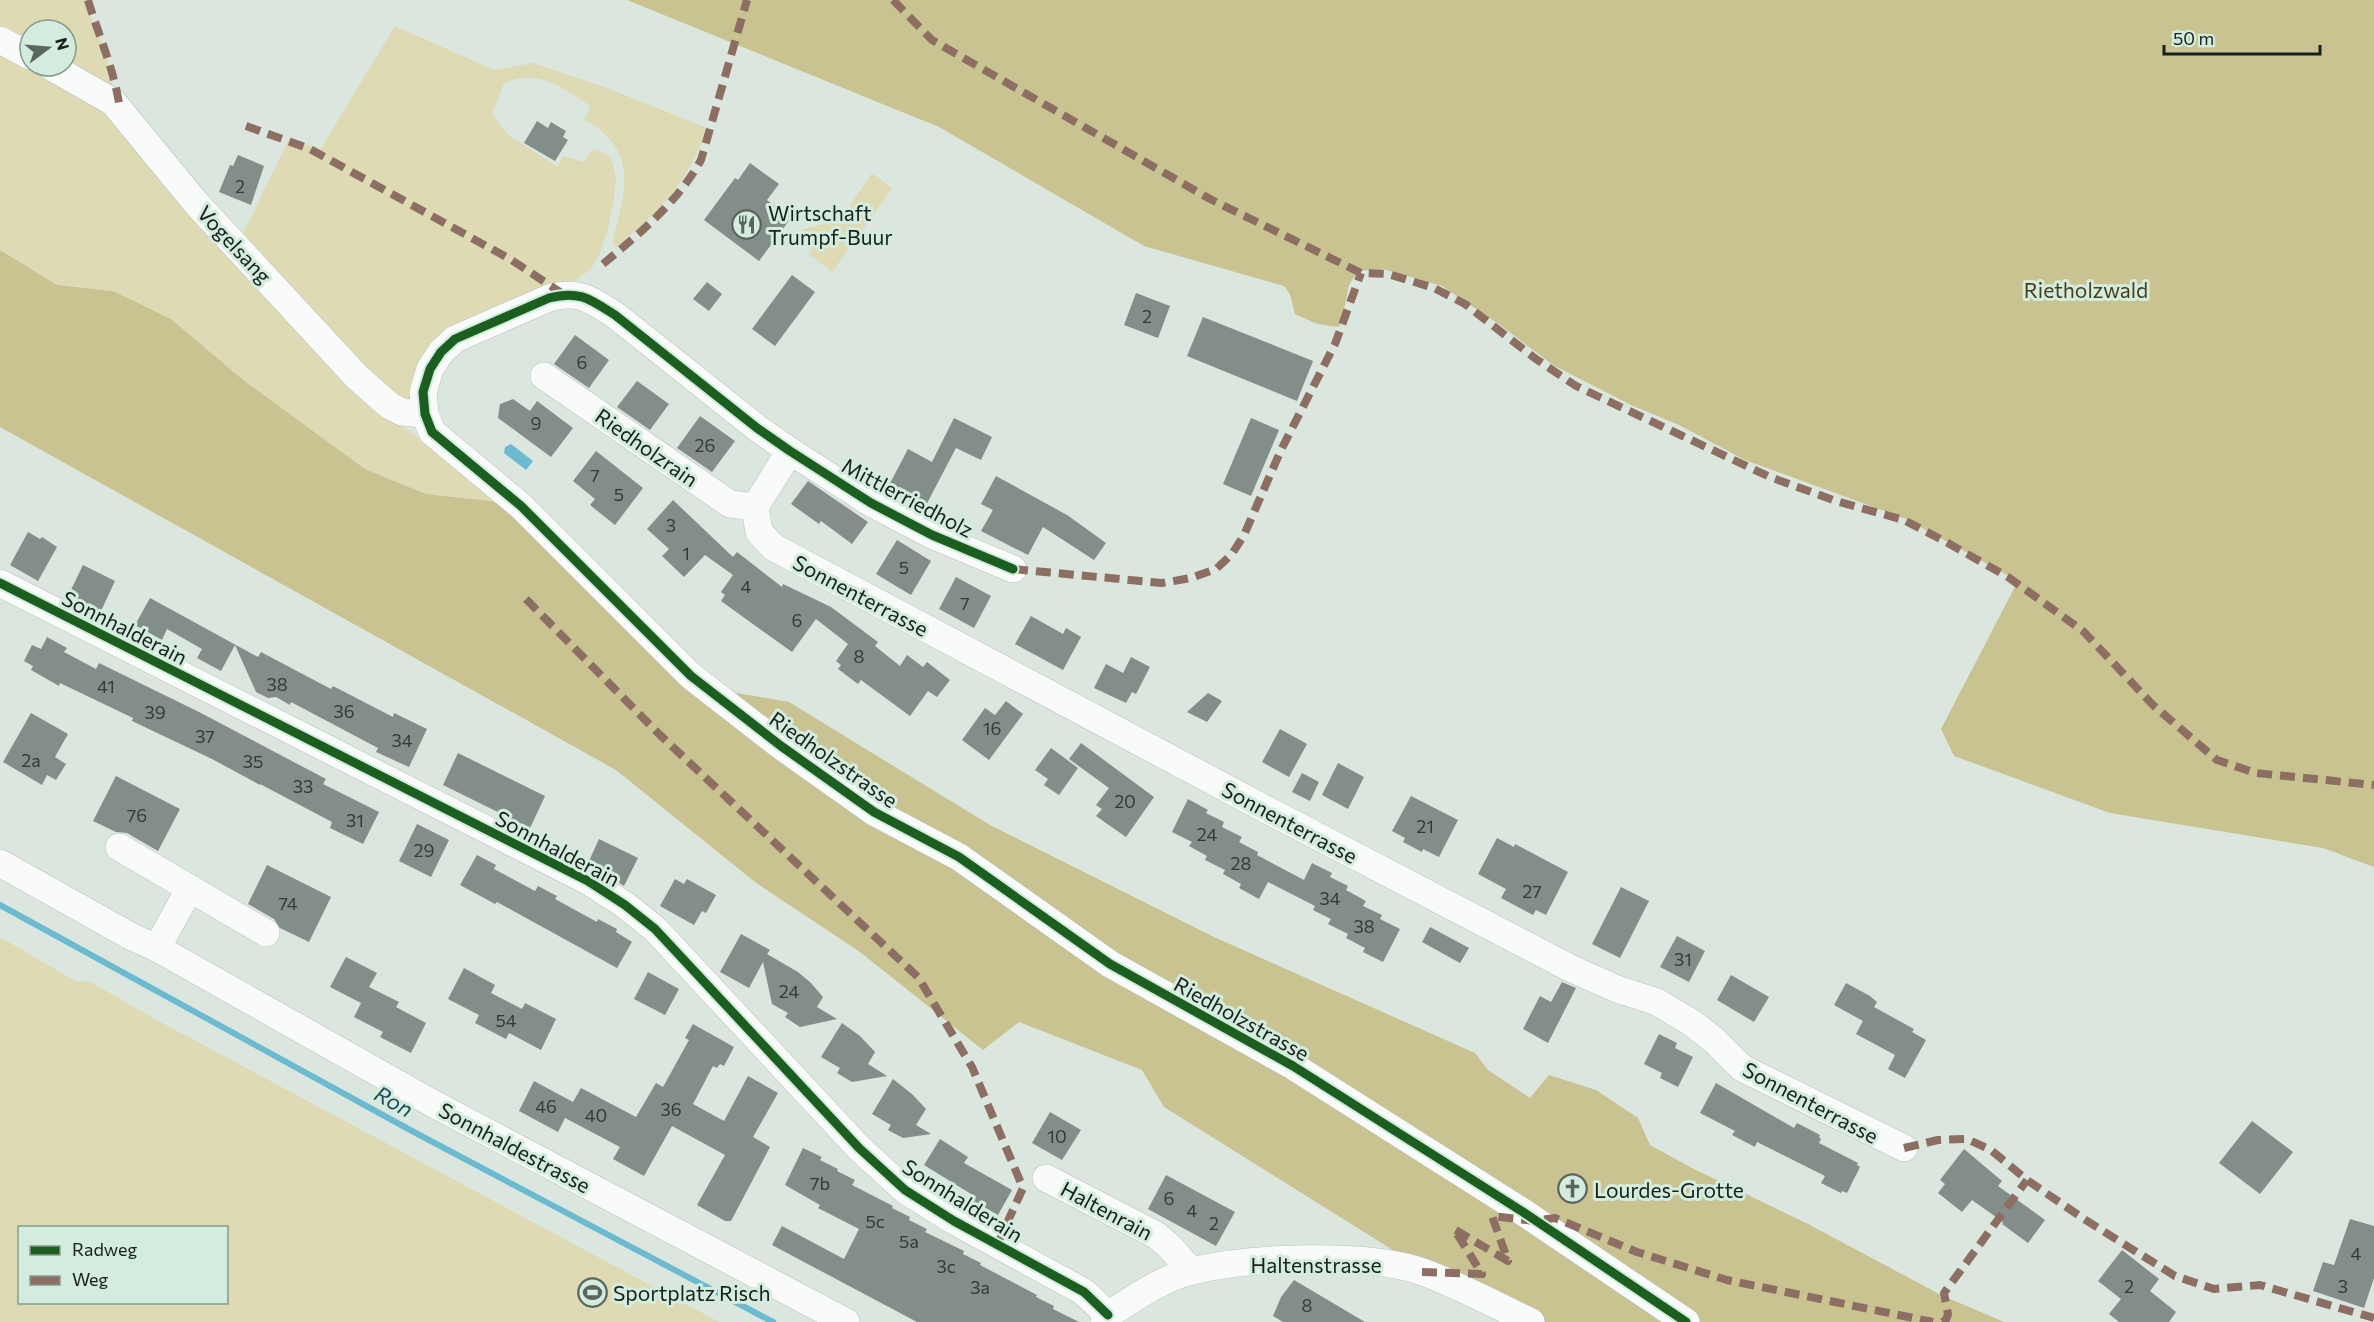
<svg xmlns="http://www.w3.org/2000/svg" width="2374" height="1322" viewBox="0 0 2374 1322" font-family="Commissioner,sans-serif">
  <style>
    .green { fill: #dddab4; fill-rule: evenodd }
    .forest { fill: #c9c391 }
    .water { fill: #6bbacf }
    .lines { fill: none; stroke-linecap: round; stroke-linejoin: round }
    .stream { stroke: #6bbacf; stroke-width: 6 }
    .building { fill: #838d8a }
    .minor-casing { stroke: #b9c2bc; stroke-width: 28 }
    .minor { stroke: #f9fbfa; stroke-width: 27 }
    .quiet { stroke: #8d6e63; stroke-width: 8; stroke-dasharray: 15 8; stroke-linecap: butt }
    .cycleway-casing { stroke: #d4ecdd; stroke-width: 13 }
    .cycleway { stroke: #1b5e20; stroke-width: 9 }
    .labels { text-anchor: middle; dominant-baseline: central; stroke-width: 6; stroke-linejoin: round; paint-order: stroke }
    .number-label { font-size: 18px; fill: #323b36 }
    .poi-label { font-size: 21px; fill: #17201a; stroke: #d4ecdd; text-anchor: start }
    .street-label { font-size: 21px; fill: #17201a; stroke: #d4ecdd }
    .park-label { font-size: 21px; fill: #463d18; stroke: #d4ecdd }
    .water-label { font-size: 22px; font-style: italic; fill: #1d4958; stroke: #d4ecdd }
  </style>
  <rect width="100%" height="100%" fill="#dae6de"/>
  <g class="green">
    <path d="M0,0H85C94,28 113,60 112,90L66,66V30H30V48L0,32Z"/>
    <path d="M395,26L494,70L533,63L607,88L707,128C690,181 658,213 615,248L613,241C626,188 639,151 584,119L591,106C562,88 539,68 504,83L492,114L507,134L558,167L563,156L584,162L591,151L597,149L611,158L616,178L614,198L608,229L599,255L591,269L576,280L547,290L454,331L411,400L400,406L239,242L290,137L320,150Z"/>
    <polygon points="0,45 92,93 393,419 420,439 470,470 499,502 426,494 365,469 243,380 171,319 113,291 57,285 0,250"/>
    <polygon points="872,173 892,188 832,272 809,254 812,248 798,238 803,229 840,220"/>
    <path d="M0,937L77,982L89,981L94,984L153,1018L719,1322H0ZM20,1228H226V1302H20Z"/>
  </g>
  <g class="forest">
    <polygon points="627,0 2374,0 2374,867 2323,848 2110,813 1954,756 1941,729 2018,581 1906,519 1745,460 1679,425 1631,405 1553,365 1500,325 1442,286 1383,269 1358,271 1349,285 1341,324 1338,327 1317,324 1295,314 1290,294 1284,286 1144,246 939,127"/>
    <polygon points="0,250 57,285 113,291 171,319 243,380 365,469 426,494 499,502 691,685 789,702 990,825 1214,937 1475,1053 1488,1070 1530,1098 1549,1075 1596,1090 1638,1118 1650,1145 1692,1168 1808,1224 1941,1295 2004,1322 1536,1322 1396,1252 1164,1107 1142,1070 1019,1022 983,1050 860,952 755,882 616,770 0,427"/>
  </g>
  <polygon class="water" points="511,444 533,461 526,470 504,453 505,447"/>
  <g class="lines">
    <polyline class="stream" points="0,905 412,1131 773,1322"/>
  </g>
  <g class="building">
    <polygon points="537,121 548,128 551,122 566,131 563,137 568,140 555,161 524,143"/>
    <polygon points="238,155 264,166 251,205 219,192 230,165 233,166"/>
    <polygon points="750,163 779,184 767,200 791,218 759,261 704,220 735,178 738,180"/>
    <polygon points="792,275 815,292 775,346 752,329"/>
    <polygon points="707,282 722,294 709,311 693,299"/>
    <polygon points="1136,293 1170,306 1158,338 1124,325"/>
    <polygon points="1203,317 1313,361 1297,401 1187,356"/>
    <polygon points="575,335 609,360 589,388 554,364"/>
    <polygon points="637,381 669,404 650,430 617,407"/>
    <polygon points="513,399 530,411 537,401 573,428 551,457 498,418 500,404"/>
    <polygon points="700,416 735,441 712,472 677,448"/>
    <polygon points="954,418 992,437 981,460 956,448 924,509 887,489 908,449 932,462"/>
    <polygon points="1251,418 1279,430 1251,496 1223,484"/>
    <polygon points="596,451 643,488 615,525 590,505 595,499 573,481"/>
    <polygon points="996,476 1067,515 1106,543 1094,560 1043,527 1028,555 981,531 993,510 981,504"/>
    <polygon points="808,481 868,522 852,544 821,521 819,524 791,504"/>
    <polygon points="673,500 733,557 737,552 782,587 783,584 831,607 878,642 875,646 900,666 907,655 923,667 927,662 950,680 937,697 928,691 910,716 861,680 858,684 838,669 841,665 836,661 848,644 816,619 792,652 721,601 725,595 721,592 733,575 705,555 684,577 662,556 669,549 647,529"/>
    <polygon points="28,532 40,539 42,537 57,547 38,581 10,565"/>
    <polygon points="897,540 931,561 911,595 876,574"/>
    <polygon points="83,565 115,581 101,611 69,594"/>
    <polygon points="956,577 991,596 974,628 939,609"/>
    <polygon points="150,598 258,657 261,652 331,689 333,686 393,717 394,713 427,729 409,767 376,752 378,748 291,702 290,705 276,697 268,698 256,692 235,645 221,671 197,658 202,649 167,629 162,640 135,625"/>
    <polygon points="1031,616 1063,634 1066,628 1081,637 1063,670 1015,644"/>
    <polygon points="47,637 67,648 64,652 96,669 99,663 199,712 326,779 323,784 379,812 363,844 330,828 332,822 260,784 260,785 212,759 132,721 133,718 60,683 59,686 31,670 33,666 24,661 32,645 41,649"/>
    <polygon points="1131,657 1150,667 1136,694 1132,692 1126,703 1094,688 1106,664 1123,673"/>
    <polygon points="1208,693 1222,701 1207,722 1187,712"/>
    <polygon points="1006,701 1023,714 989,760 962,740 985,708 995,715"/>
    <polygon points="31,713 68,734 55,757 66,764 56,780 47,775 42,785 3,762"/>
    <polygon points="1280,729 1307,744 1289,777 1262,762"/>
    <polygon points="1081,743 1154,797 1126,837 1096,816 1102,809 1096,805 1109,788 1069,759"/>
    <polygon points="1051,748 1078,768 1059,795 1044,785 1048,779 1035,770"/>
    <polygon points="458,753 545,796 530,828 443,785"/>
    <polygon points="1338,763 1364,777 1348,809 1322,795"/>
    <polygon points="1302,773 1319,782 1310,801 1292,792"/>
    <polygon points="116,776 180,809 158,851 127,833 116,832 93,821"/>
    <polygon points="1411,796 1458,820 1439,857 1423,849 1422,852 1403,842 1405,838 1392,831"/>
    <polygon points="1188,799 1208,810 1206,813 1224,822 1222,827 1242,837 1239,842 1258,852 1257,855 1304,880 1312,863 1332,873 1330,877 1348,886 1346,890 1366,901 1363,906 1382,915 1380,919 1400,929 1383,962 1363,952 1365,948 1346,938 1348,934 1328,924 1331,919 1313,910 1315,906 1268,882 1259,899 1239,888 1241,884 1223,874 1225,870 1205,860 1207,856 1189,846 1192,842 1172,832"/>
    <polygon points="417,824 449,840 431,877 399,861"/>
    <polygon points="1497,838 1514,847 1515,844 1568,872 1546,915 1536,910 1533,915 1501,898 1506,889 1478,874"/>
    <polygon points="599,839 638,858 624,886 604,873 606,869 589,861"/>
    <polygon points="477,855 496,865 494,869 535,891 538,886 557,896 555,899 597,922 598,919 617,929 616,932 632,942 617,968 497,902 495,904 460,885"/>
    <polygon points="267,865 331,897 309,942 280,928 274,919 248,904"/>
    <polygon points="675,879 684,884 687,879 716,895 706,913 702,911 694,925 660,906"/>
    <polygon points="1621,887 1649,901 1620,958 1592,944"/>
    <polygon points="1430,927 1469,948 1460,963 1422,942"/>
    <polygon points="741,934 770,950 767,954 798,972 811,983 823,997 817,1007 837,1019 800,1027 785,1017 788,1013 772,1004 763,962 749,988 720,972"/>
    <polygon points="1677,936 1705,951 1689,982 1660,967"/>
    <polygon points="346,957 377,973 369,987 399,1002 396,1007 426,1023 411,1053 380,1037 383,1032 354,1017 361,1003 330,987"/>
    <polygon points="464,968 495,985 491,993 522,1009 525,1003 556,1019 541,1050 509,1033 506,1039 475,1023 479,1015 448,999"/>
    <polygon points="648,972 679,989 665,1015 634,999"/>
    <polygon points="1731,975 1769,997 1754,1022 1717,1000"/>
    <polygon points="1562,982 1576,988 1548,1043 1523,1029 1540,996 1551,1002"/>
    <polygon points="1846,983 1870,996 1877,1002 1874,1007 1914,1029 1912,1032 1926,1040 1905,1078 1888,1069 1895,1055 1856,1034 1863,1021 1834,1005"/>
    <polygon points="842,1023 860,1036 875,1052 868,1064 887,1076 852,1082 837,1073 840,1068 821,1057"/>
    <polygon points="693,1024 734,1047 724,1066 720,1064 717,1068 713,1066 693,1104 724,1121 748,1076 778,1093 753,1137 770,1147 731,1221 725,1221 697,1205 725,1155 672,1126 644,1176 613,1159 620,1147 565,1118 558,1132 519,1111 534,1081 573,1102 581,1088 636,1117 656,1083 663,1087 689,1040 685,1038"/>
    <polygon points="1659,1034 1677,1043 1675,1048 1693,1057 1678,1087 1660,1078 1662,1073 1644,1064"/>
    <polygon points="893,1079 913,1095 926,1109 916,1125 931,1134 903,1138 888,1130 891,1125 872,1114"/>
    <polygon points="1716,1083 1794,1128 1797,1123 1820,1135 1819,1137 1821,1139 1819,1143 1858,1163 1857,1165 1860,1167 1847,1193 1842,1191 1841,1193 1821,1183 1825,1176 1757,1142 1755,1147 1732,1135 1735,1131 1700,1113"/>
    <polygon points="1050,1112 1081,1130 1062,1160 1032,1143"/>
    <polygon points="2252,1121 2293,1152 2260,1194 2219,1163"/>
    <polygon points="940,1139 968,1157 964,1163 1012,1190 998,1215 968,1198 971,1194 924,1165"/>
    <polygon points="803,1148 822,1157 820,1160 838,1169 837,1171 855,1180 852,1185 893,1206 892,1208 910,1217 909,1220 927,1229 925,1232 964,1251 963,1254 981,1263 980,1265 1037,1295 1036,1297 1054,1306 1053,1309 1079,1322 917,1322 772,1245 782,1226 844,1259 859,1229 818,1208 820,1205 785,1185"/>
    <polygon points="1964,1149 2002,1181 1998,1186 2045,1220 2028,1243 2002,1224 2003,1222 1972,1200 1962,1212 1938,1193 1945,1184 1940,1180"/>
    <polygon points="1166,1175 1235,1212 1216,1246 1148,1209"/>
    <polygon points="2350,1219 2374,1226 2374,1278 2364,1308 2313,1291 2323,1262 2334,1265"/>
    <polygon points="2122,1250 2159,1279 2150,1291 2176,1312 2169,1322 2119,1322 2109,1314 2121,1299 2098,1281"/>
    <polygon points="1294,1280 1365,1322 1283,1322 1273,1316 1281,1297"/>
  </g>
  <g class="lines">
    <defs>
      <g id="minor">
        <polyline points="0,40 30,56"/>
        <polyline points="50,66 113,102 196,203 357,377 390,406 402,412 425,414"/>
        <polyline points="544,376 730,504 755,507"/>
        <polyline points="790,451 755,507 759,532 773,547 1271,812 1570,968 1617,989 1657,1002 1692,1023 1714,1040 1742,1068 1904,1148"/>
        <path d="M1013,569L932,535L871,503L790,451L757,428L615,315C590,299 579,290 549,298L455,339L441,352L430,369L423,392L425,414L432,432L521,506L691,676L781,746L874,812L959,857L1110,964L1293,1066L1523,1212L1686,1322"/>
        <polyline points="0,583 588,881 625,905 655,929 859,1148 905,1190 954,1221 1084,1292 1108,1315"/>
        <polyline points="119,847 266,933"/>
        <polyline points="0,863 132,937 157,948 432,1103 846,1322"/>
        <polyline points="157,948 190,888"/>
        <polyline points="1046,1178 1156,1235 1170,1247 1191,1271"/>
        <path d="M1104,1322L1108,1315C1134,1298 1161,1279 1192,1271C1250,1257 1368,1252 1423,1272C1460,1286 1496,1305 1531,1322"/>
      </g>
    </defs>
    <use href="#minor" class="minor-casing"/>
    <use href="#minor" class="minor"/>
    <g class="quiet">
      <path d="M88,0C99,37 115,71 120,110"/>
      <polyline points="893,0 932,40 1210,199 1361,273 1388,274 1434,288 1465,304 1536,359 1576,386 1770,477 1836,501 1904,520 1946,542 2008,577 2083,631 2153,705 2217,760 2256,773 2374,785"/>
      <polyline points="246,126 310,149 510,259 563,294"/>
      <path d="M603,264C640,233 677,203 701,160L747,0"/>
      <polyline points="1013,569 1162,583 1191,578 1216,569 1232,554 1244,535 1281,450 1335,344 1361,273"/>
      <polyline points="526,599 660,735 918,977 972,1067 1023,1188 997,1245"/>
      <polyline points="1904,1148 1938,1140 1967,1139 1991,1150 2027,1180 2084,1219 2175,1276 2214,1289 2260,1285 2374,1318"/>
      <polyline points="1422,1272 1482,1274 1454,1229 1508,1261 1492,1216 1534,1221 1555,1218 1637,1252 1727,1280 1933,1322"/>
      <polyline points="1942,1322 1946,1320 1948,1314 1944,1293 2027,1180"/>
    </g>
    <defs>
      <g id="cycleway">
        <path d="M1013,569L932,535L871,503L790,451L757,428L615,315C590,299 579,290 549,298L455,339L441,352L430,369L423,392L425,414L432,432L521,506L691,676L781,746L874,812L959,857L1110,964L1293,1066L1523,1212L1686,1322"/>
        <polyline points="0,583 588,881 625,905 655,929 859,1148 905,1190 954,1221 1084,1292 1108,1315"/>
      </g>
    </defs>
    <use href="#cycleway" class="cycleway-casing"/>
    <use href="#cycleway" class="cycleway"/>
  </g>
  <defs>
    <symbol id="restaurant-ring" viewBox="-11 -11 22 22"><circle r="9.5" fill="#d4ecdd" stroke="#5b655f" stroke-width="1.5"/><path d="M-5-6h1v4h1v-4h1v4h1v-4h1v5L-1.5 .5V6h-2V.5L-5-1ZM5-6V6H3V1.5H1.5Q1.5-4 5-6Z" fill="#5b655f"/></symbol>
    <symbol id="church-ring" viewBox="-11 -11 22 22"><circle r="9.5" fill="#d4ecdd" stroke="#5b655f" stroke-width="1.5"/><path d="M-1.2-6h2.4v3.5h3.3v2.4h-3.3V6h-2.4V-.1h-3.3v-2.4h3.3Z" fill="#5b655f"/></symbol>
    <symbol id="stadium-ring" viewBox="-11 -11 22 22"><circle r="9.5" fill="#d4ecdd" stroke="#5b655f" stroke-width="1.5"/><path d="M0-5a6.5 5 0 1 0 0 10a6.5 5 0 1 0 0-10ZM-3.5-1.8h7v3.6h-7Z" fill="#5b655f"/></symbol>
  </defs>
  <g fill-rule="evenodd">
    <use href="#restaurant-ring" x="730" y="208" width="33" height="33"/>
    <use href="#church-ring" x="1556" y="1172" width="33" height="33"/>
    <use href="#stadium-ring" x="576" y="1276" width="33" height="33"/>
  </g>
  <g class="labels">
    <g class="number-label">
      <text x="240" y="186">2</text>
      <text x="1147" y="316">2</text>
      <text x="582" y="362">6</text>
      <text x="536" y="423">9</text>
      <text x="705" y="445">26</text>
      <text x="595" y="475">7</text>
      <text x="619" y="494">5</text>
      <text x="671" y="525">3</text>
      <text x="686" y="553">1</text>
      <text x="904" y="567">5</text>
      <text x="746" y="586">4</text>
      <text x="965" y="603">7</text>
      <text x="797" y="620">6</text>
      <text x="859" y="656">8</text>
      <text x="277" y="684">38</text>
      <text x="106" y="686">41</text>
      <text x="344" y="711">36</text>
      <text x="155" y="712">39</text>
      <text x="992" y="728">16</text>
      <text x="205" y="736">37</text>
      <text x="402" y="740">34</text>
      <text x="31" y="760">2a</text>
      <text x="253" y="761">35</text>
      <text x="303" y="786">33</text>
      <text x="1125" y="801">20</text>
      <text x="137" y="815">76</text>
      <text x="355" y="820">31</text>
      <text x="1425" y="826">21</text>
      <text x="1207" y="834">24</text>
      <text x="424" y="850">29</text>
      <text x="1241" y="863">28</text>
      <text x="1532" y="891">27</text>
      <text x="1330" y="898">34</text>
      <text x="288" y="903">74</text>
      <text x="1364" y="926">38</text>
      <text x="1683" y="959">31</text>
      <text x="789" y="991">24</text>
      <text x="506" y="1020">54</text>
      <text x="546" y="1106">46</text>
      <text x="671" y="1109">36</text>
      <text x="596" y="1115">40</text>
      <text x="1057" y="1136">10</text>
      <text x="820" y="1183">7b</text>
      <text x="1169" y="1198">6</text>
      <text x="1192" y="1210">4</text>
      <text x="875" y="1221">5c</text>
      <text x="1214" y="1223">2</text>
      <text x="909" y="1241">5a</text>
      <text x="2356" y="1253">4</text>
      <text x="946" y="1266">3c</text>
      <text x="2129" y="1286">2</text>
      <text x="2343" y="1286">3</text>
      <text x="980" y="1287">3a</text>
      <text x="1307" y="1305">8</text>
    </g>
    <g class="poi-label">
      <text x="768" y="212">Wirtschaft<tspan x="768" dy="24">Trumpf-Buur</tspan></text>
      <text x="1594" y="1189">Lourdes-Grotte</text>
      <text x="613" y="1292">Sportplatz Risch</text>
    </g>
    <g class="street-label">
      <text transform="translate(235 244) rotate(47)">Vogelsang</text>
      <text transform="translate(647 447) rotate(35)">Riedholzrain</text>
      <text transform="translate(908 497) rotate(28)">Mittlerriedholz</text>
      <text transform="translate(861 595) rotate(28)">Sonnenterrasse</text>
      <text transform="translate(125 627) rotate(27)">Sonnhalderain</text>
      <text transform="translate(834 759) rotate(35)">Riedholzstrasse</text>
      <text transform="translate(1290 822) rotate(28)">Sonnenterrasse</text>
      <text transform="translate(558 848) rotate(28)">Sonnhalderain</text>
      <text transform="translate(1242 1018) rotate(29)">Riedholzstrasse</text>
      <text transform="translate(1811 1102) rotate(28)">Sonnenterrasse</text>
      <text transform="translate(515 1147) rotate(28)">Sonnhaldestrasse</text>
      <text transform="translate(963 1200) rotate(32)">Sonnhalderain</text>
      <text transform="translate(1107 1210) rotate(28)">Haltenrain</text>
      <text x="1316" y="1264">Haltenstrasse</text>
    </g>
    <g class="park-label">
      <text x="2086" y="289">Rietholzwald</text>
    </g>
    <g class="water-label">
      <text transform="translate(394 1101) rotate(29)">Ron</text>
    </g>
  </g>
  <rect x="18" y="1226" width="210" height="78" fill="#d4ecdd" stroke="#889a8f" stroke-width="1.5"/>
  <rect x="30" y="1246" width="30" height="9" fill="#1b5e20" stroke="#889a8f" stroke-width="1.5"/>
  <text x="72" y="1256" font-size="18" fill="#17201a">Radweg</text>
  <rect x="30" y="1276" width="30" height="9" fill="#8d6e63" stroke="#889a8f" stroke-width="1.5"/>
  <text x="72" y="1286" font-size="18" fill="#17201a">Weg</text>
  <g transform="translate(48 48) rotate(74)"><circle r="28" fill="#d4ecdd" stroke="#889a8f" stroke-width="1.5"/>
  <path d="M0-4.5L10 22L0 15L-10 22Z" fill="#5b655f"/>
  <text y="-9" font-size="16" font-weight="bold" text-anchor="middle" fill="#17201a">N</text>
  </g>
  <path d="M2164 45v9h156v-9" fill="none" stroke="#17201a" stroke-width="3"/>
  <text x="2173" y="45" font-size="18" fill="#17201a" stroke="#d4ecdd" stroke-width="4.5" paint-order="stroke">50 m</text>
</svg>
